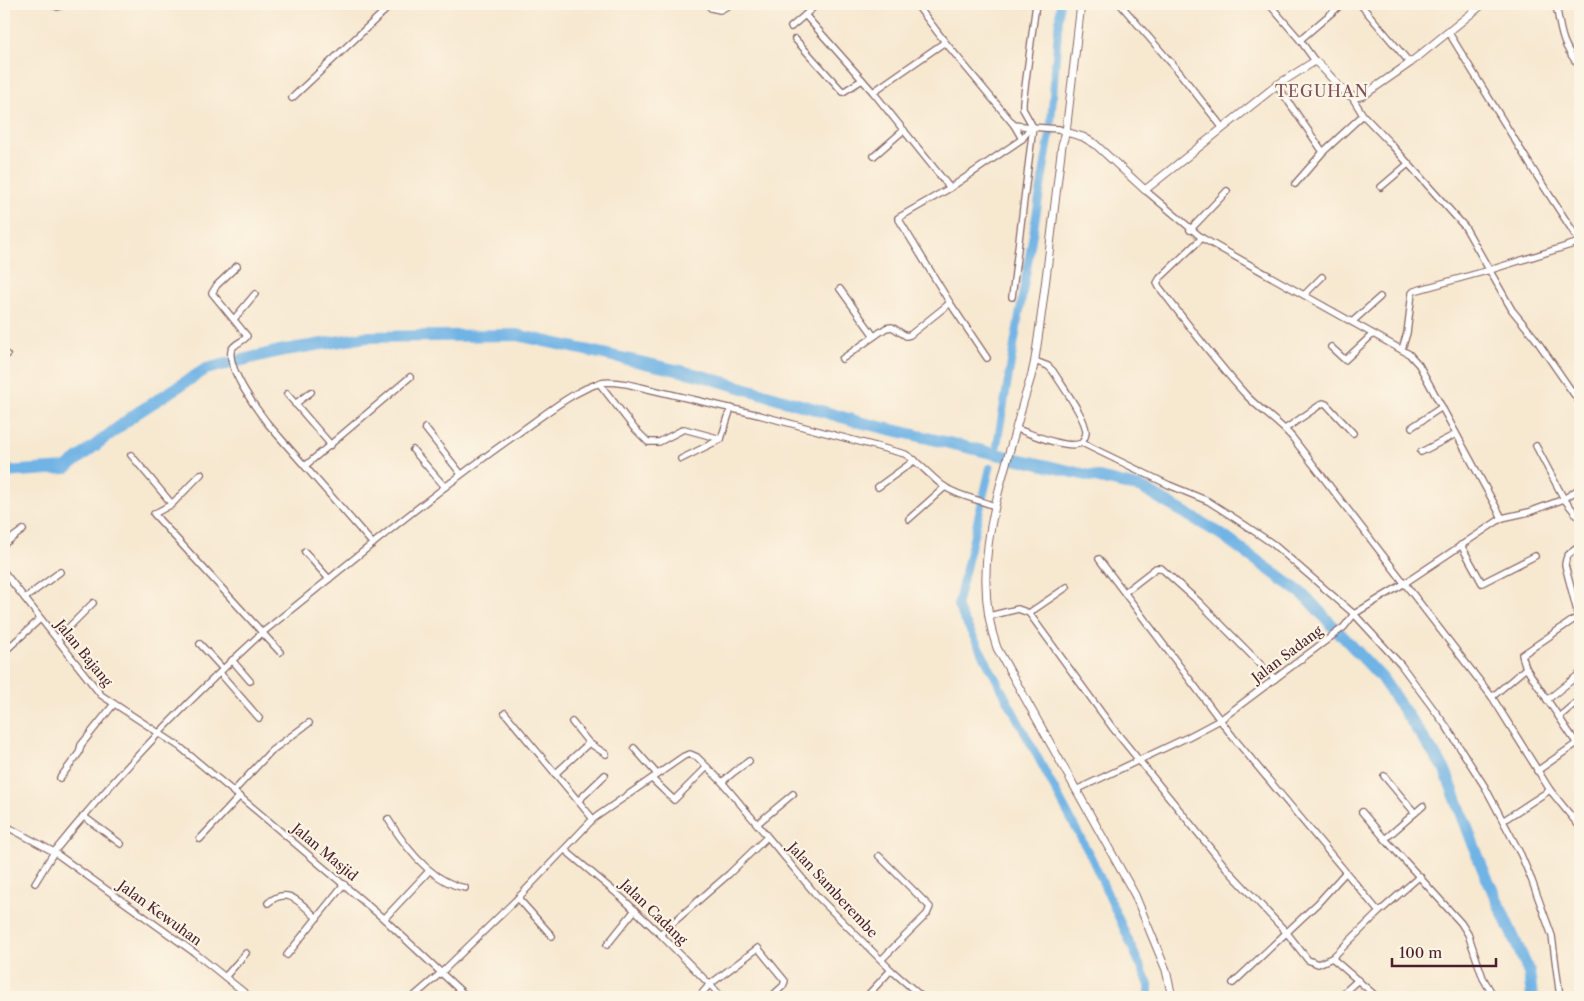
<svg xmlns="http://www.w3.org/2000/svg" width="1584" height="1001" viewBox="0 0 1584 1001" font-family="'Libre Caslon Text',serif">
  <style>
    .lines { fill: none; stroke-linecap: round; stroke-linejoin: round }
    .canal { stroke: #70b3e5; stroke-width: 8 }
    .river { stroke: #70b3e5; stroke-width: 12 }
    .minor-casing { stroke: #876565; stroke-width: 8 }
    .tertiary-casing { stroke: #876565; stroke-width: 9 }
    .minor { stroke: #fff; stroke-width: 5.5 }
    .tertiary { stroke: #fff; stroke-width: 7 }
    .labels { text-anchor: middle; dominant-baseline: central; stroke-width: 4.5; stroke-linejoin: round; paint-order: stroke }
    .street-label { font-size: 14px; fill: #4a1f2b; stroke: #fcf5e5 }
    .quarter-label { font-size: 16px; letter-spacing: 1px; fill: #7e4f5e; stroke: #fcf5e5 }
  </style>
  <rect width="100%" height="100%" fill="#fcf5e5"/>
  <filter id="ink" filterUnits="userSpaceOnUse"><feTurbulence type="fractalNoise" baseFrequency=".02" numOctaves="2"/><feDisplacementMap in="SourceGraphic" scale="10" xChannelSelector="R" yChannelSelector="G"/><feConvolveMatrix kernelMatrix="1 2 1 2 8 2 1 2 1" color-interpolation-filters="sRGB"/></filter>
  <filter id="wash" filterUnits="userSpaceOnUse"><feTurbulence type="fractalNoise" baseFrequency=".0096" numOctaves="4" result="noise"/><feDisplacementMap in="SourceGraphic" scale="20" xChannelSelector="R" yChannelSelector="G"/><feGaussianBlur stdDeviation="1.12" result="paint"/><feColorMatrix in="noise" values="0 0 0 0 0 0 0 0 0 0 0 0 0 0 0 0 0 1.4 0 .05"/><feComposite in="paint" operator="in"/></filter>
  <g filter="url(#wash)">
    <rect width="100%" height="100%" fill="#f7e8d0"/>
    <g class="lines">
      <g class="canal">
        <polyline points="997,445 1050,134 1060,4"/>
        <polyline points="990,468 957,606 1092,859 1149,985 1149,997"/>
      </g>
      <polyline class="river" points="4,472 66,468 137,413 206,369 279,351 366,337 517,335 699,375 859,422 1142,488 1219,533 1304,595 1381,677 1445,770 1482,867 1529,972 1532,997"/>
    </g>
  </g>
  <g filter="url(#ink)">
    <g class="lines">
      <defs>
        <g id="minor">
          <polyline points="50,4 58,7 64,4"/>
          <polyline points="707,4 711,8 720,10 731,4"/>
          <polyline points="817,4 805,15 873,92 950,188"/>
          <polyline points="916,4 945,42 1014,125 1022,139"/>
          <polyline points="1120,4 1179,72 1222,127"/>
          <polyline points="1269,4 1300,40 1315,61"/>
          <polyline points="1360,4 1410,63"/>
          <path d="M1556,4C1561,32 1561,44 1580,67"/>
          <polyline points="791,27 805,15"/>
          <polyline points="1449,33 1537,176 1580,242"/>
          <polyline points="795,39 843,92 862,80"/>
          <polyline points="1300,40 1342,4"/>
          <polyline points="1277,85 1323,152"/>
          <polyline points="873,92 945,42"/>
          <polyline points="1352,97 1363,115 1389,142 1465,227 1512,310 1535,338 1580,403"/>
          <polyline points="292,98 392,4"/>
          <polyline points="1014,125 1031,127"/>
          <polyline points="874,156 904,130"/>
          <polyline points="1295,184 1323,152 1363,115"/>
          <polyline points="1381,187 1408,164"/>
          <polyline points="1145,190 1202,238 1409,354 1419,365 1502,518"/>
          <polyline points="1190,230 1227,191"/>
          <path d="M1202,238L1160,278L1157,283L1159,287C1187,323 1215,361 1246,395C1260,410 1278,421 1292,437L1492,697L1550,790L1580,827"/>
          <path d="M237,266L217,285L212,293L247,336C244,342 233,343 231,351C228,370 257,410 268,424L373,544"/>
          <polyline points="840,289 874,336"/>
          <polyline points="1305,294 1322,277"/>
          <polyline points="1012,297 1033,127 1023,109 1023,102 1036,4"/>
          <polyline points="234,319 255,294"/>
          <polyline points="1352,322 1380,297"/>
          <polyline points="1331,347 1345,360 1373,334"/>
          <polyline points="1402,349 1407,333 1412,293 1414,291 1490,270 1580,242"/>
          <polyline points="4,352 7,355"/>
          <polyline points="987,358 950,303 898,218 950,188 1022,139 1031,127 1059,129 1066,132"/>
          <polyline points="842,359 886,328 892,327 906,336 910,335 950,303"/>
          <polyline points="599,383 634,428 648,442 659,442 684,429 721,439"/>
          <polyline points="287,394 331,445"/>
          <polyline points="295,404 311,392"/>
          <polyline points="1412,427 1442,407"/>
          <polyline points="425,428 461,474"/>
          <path d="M1017,429C1032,434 1067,450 1082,443C1084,439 1086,436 1086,432C1086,418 1061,384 1053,371L1048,366L1035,361"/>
          <polyline points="1285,429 1323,403 1326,404 1353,433"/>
          <polyline points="1082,443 1169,485 1208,501 1236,519 1273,544 1354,614 1401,665 1446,726 1485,787 1521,855 1532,881 1552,936 1560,997"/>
          <polyline points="1536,446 1564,499 1580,519"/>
          <polyline points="413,450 445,487"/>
          <polyline points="1421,452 1456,434"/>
          <polyline points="131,455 172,504"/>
          <polyline points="681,459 721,439 731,408"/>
          <polyline points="305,466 410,377"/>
          <polyline points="201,474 172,504 154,514 280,652"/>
          <polyline points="878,487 915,460"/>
          <polyline points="909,519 945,487"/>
          <polyline points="4,544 23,530"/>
          <polyline points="1461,545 1482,583 1535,556"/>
          <polyline points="305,552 329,579"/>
          <polyline points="1099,559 1233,737 1379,912"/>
          <polyline points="4,572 101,695 180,747 258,812 384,919 467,997"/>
          <polyline points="1125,592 1156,568 1161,568 1199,602 1275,679"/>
          <polyline points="25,598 60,572"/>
          <polyline points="1029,613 1067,587"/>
          <polyline points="989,616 1018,609 1029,613 1112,727 1228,870 1287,933 1308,960 1318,964 1332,958 1379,912 1420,876"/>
          <polyline points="57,639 93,603"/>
          <polyline points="200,644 223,669"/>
          <polyline points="4,652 40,619"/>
          <polyline points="232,660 250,681"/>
          <polyline points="220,673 259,718"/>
          <polyline points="1492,697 1526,668"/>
          <polyline points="1547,700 1577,676"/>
          <polyline points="505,713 593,819"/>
          <polyline points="1559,717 1574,704"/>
          <polyline points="572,722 589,743"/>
          <path d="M1577,744L1526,668L1522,655L1576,618L1578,615L1565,565C1566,553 1571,553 1580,546"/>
          <polyline points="634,748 657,774"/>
          <polyline points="1537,771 1580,741"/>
          <polyline points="555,774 589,743 606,754"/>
          <polyline points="1384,776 1415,813"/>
          <polyline points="60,778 79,753 81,745 114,704"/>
          <polyline points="652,779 674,800 707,767"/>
          <polyline points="722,782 734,772 749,761"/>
          <polyline points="1076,790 1188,737 1220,720 1344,627 1354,614 1405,583 1502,518 1529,512 1564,499 1580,488"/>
          <polyline points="233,792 271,751 309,723"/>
          <polyline points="578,801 605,775"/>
          <polyline points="1423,806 1385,839 1461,923 1468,934 1483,978 1494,997"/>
          <polyline points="1362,812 1385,839"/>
          <polyline points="83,816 121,844"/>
          <path d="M388,819C405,847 431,882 465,888"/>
          <polyline points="1504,820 1550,790"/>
          <polyline points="757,824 793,794"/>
          <path d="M4,825L54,852C117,774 188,700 263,632C347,565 429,496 517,434C540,418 575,389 601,383C609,381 619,383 627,384L759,415L905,454C921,463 931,478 945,487C960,497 978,499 994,506"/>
          <polyline points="200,839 239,797"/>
          <polyline points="565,850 622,898 660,934 722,997"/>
          <polyline points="879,856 930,907 927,914 882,959"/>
          <polyline points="35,883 54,852 195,953 250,997"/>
          <polyline points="518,898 552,936"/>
          <path d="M268,903C288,885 301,904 317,918"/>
          <polyline points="384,919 429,871"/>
          <polyline points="660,934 729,874 767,837"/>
          <polyline points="607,945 635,910"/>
          <polyline points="287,955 344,884"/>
          <polyline points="1332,958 1377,997"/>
          <polyline points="891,970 922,997"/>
          <polyline points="225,977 246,953"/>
          <polyline points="1233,983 1318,903 1345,873"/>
          <polyline points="413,997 442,972 518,898 593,819 684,756 690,754 697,757 722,782 817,896 891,970 866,997"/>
          <polyline points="699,997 709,985 758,948 785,981 783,986 771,997"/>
          <polyline points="1339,997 1358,980"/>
          <polyline points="1568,997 1580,993"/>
        </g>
        <g id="tertiary">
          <path d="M1081,4L1066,132L1062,145C1053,216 1046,288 1035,359C1033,374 1027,389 1023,403C1002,483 968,566 997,648L1135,895L1166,970L1172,997"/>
          <path d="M1066,132L1083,137L1095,144L1145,190L1277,85L1315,61C1327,70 1341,92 1351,96C1356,98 1360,96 1364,95L1410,63L1483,4"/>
        </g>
      </defs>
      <use href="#minor" class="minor-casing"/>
      <use href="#tertiary" class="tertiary-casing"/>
      <use href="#minor" class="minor"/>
      <use href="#tertiary" class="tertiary"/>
    </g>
  </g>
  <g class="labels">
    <g class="street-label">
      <text transform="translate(84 653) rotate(51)">Jalan Bajang</text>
      <text transform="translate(1287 654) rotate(-37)">Jalan Sadang</text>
      <text transform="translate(325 852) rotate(40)">Jalan Masjid</text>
      <text transform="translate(833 890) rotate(47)">Jalan Samberembe</text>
      <text transform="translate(654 912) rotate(44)">Jalan Cadang</text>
      <text transform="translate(160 913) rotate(36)">Jalan Kewuhan</text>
    </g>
    <g class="quarter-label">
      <text x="1322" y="91">TEGUHAN</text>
    </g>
  </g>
  <rect width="1584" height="1001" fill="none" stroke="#fcf5e5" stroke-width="20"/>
  <path d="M1392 958v8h104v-8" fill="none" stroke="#4a1f2b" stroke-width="2.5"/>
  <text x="1399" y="958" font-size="15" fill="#4a1f2b" stroke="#fcf5e5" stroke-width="4" paint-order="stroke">100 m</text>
</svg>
